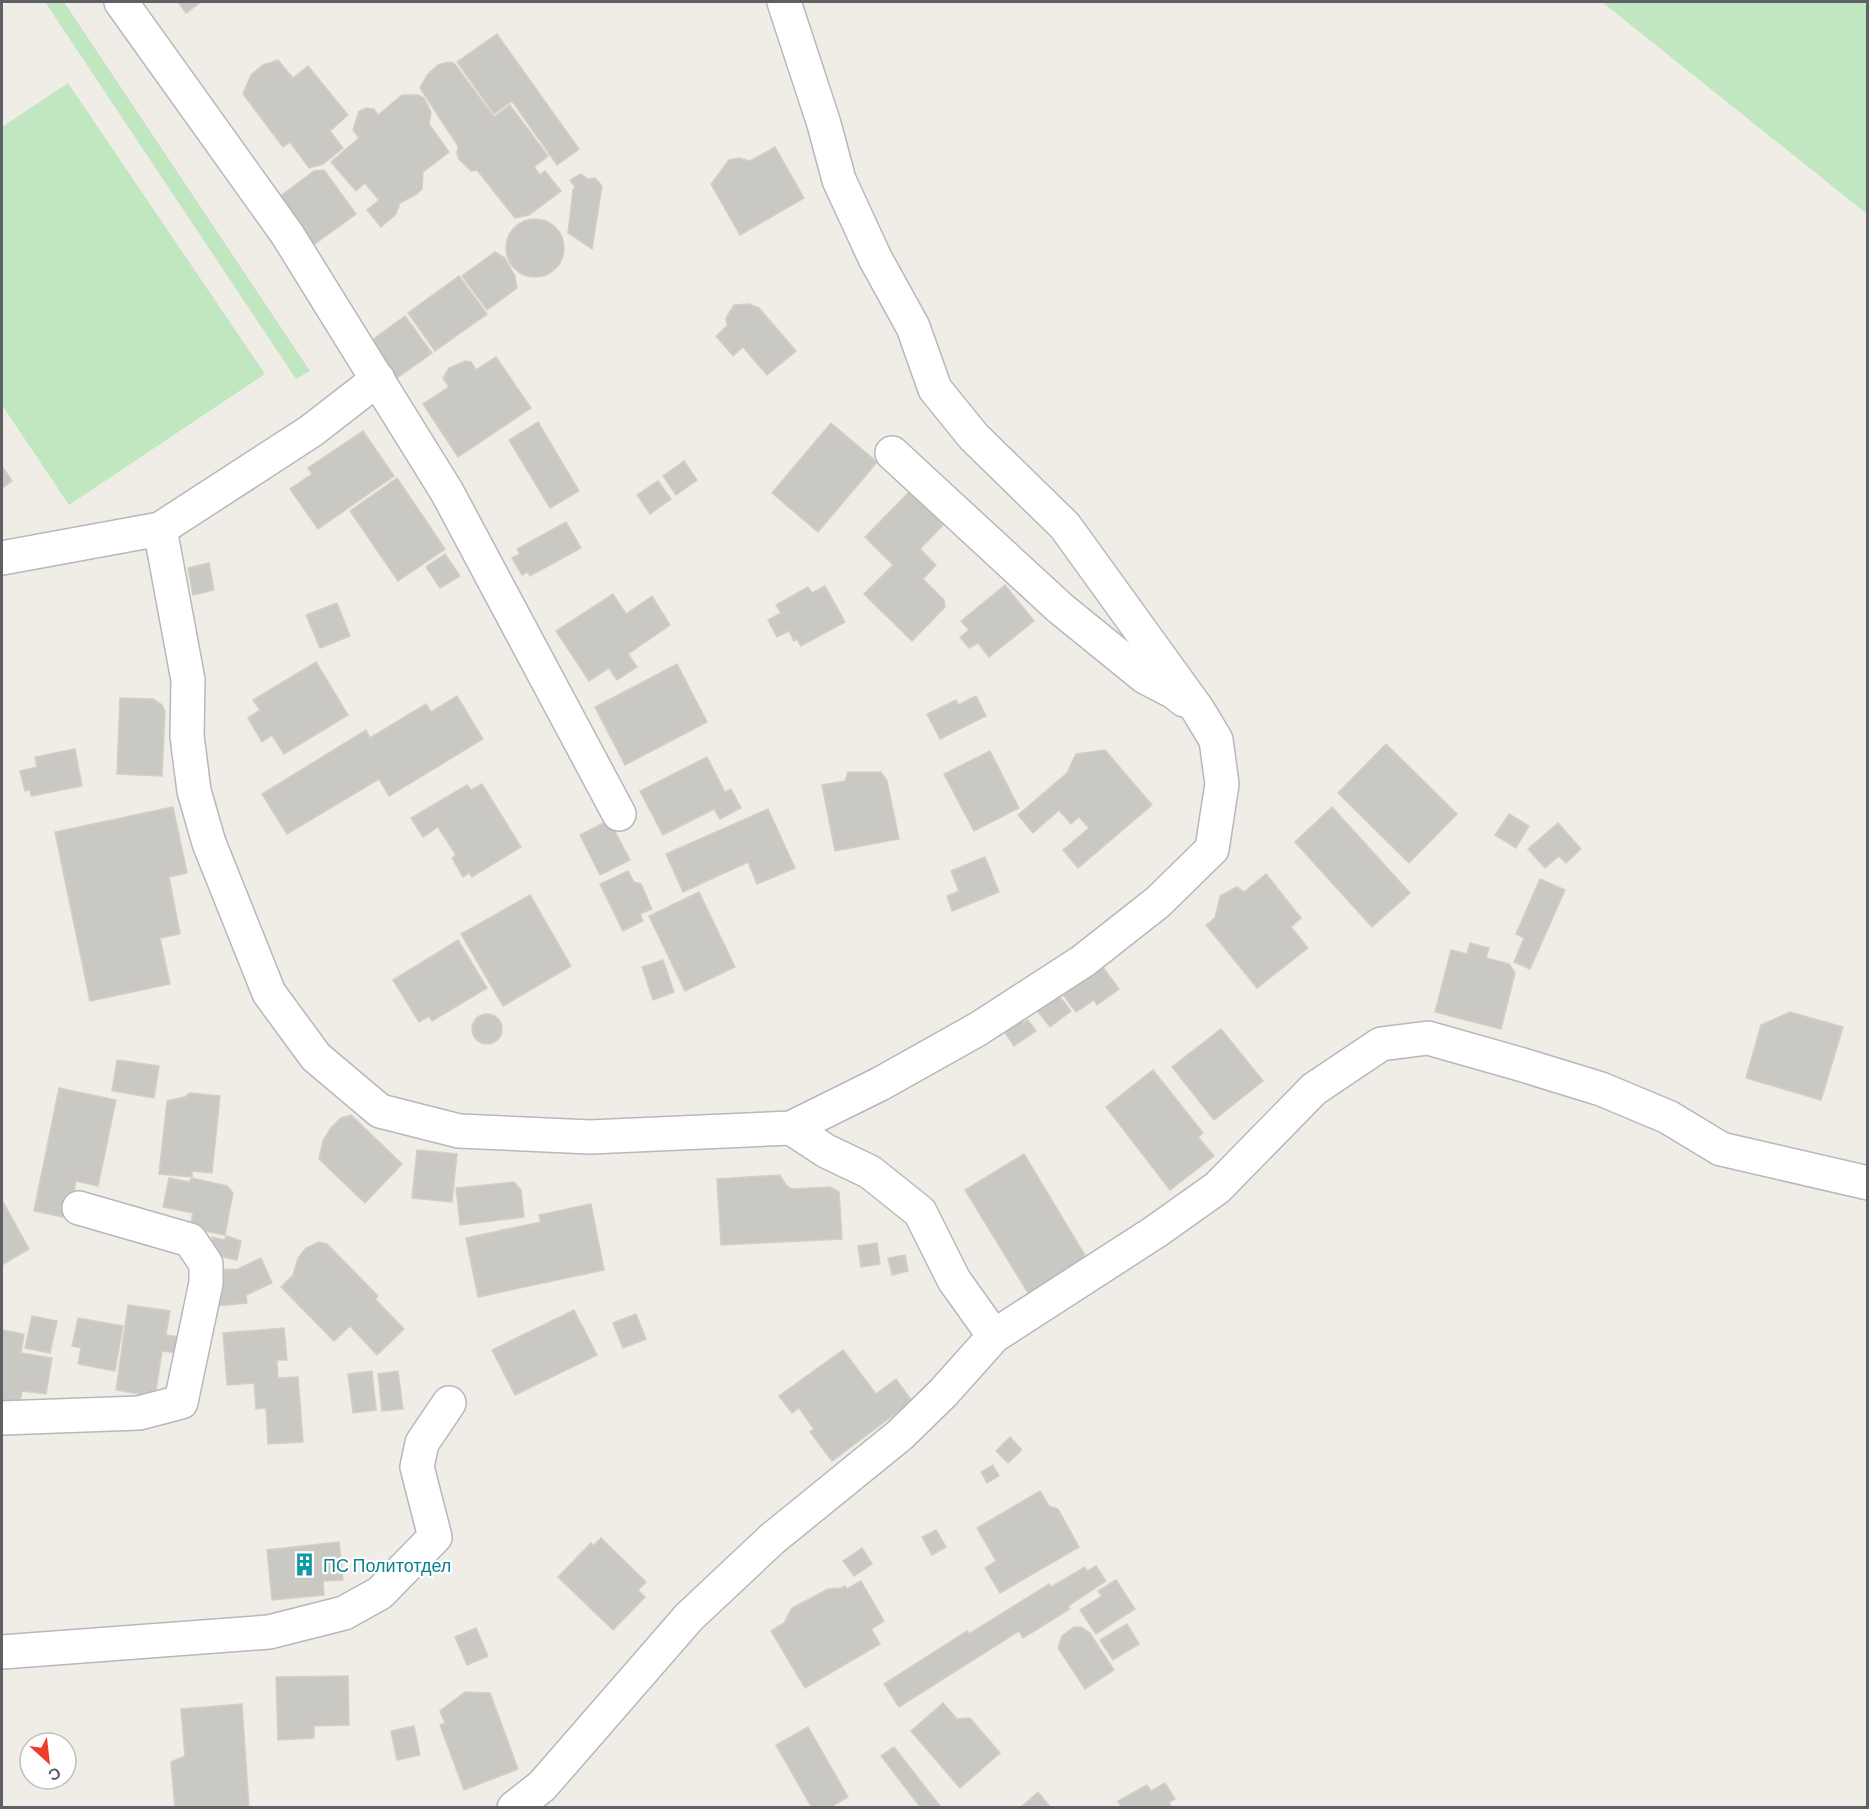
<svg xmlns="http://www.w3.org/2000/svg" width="1869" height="1809" viewBox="0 0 1869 1809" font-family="Barlow,sans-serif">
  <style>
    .green { fill: #c1e7c1 }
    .building { fill: #cac8c2; stroke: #d4cfc3; stroke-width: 1.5 }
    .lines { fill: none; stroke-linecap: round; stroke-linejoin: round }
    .minor-casing { stroke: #b5b8bc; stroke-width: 36 }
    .minor { stroke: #fff; stroke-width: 33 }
    .labels { text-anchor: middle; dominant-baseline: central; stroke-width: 4.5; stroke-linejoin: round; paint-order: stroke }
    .culture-label { font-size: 18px; fill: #0d838f; stroke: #fff; text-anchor: start }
  </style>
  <rect width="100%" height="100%" fill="#efede5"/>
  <g class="green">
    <polygon points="45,2 64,2 310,371 296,379"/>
    <polygon points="1602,2 1867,2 1867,214"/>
    <polygon points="68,83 265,374 69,505 2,405 2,127"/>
  </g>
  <g class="building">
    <polygon points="178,2 201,2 186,13"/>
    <polygon points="497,34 579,149 557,165 512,101 494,114 457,62"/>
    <polygon points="278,60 293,78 308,66 348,115 330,131 343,148 323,164 309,168 290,142 283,147 243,94 251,75 263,65"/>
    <polygon points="448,62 454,63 494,117 510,105 548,156 534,167 540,175 545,171 561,191 529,215 515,218 477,170 471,171 459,159 457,154 458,146 420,88 427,75 438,65"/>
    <polygon points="402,95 418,95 424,98 431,112 429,124 449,152 423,172 422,189 417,194 400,203 396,214 381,227 367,210 379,200 365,183 356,191 331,162 359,138 353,130 359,111 367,108 374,109 378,115"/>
    <polygon points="775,147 804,198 740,235 711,184 729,160 739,158 750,161"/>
    <polygon points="324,170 356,214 312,246 278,198 314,171"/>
    <polygon points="581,174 588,179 595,178 602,186 592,249 568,233 573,190 575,187 570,180"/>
    <circle cx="535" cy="248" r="29"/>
    <polygon points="495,252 505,258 515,276 517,288 487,310 462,276"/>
    <polygon points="459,276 487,314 435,351 408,313"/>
    <polygon points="749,304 759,308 796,351 767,375 743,347 733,356 716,336 727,326 726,318 734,305"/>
    <polygon points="405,316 432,353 397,378 371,341"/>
    <polygon points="496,357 531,408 458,457 423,404 449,387 443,378 449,368 465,361 471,362 476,370"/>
    <polygon points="538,422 579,491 550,508 509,440"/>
    <polygon points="831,423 877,462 818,532 772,493"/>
    <polygon points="363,431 394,476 318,529 290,489 312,474 308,468"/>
    <polygon points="684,461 697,480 676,495 663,476"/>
    <polygon points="2,466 12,481 2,488"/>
    <polygon points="397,478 445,549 398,581 350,511"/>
    <polygon points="658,481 671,499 650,514 637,495"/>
    <polygon points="910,491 943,525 920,549 936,565 923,579 944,600 945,607 912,641 864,594 893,565 865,537"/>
    <polygon points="566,522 581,548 530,576 528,572 522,575 512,558 520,554 517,549"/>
    <polygon points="445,554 460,576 440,588 426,567"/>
    <polygon points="209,563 214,590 193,595 188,568"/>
    <polygon points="1005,585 1034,621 989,657 978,643 969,648 960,637 969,630 961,621"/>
    <polygon points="825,586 845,622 801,646 797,639 794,641 789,631 777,637 768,620 781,613 776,605 808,587 812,593"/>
    <polygon points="613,594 626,614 652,596 670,625 628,654 637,667 617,680 609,668 589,681 556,631"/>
    <polygon points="337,603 350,636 320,648 306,615"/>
    <polygon points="316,662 348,715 284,754 272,735 262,742 248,718 260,710 253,700"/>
    <polygon points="677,664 707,722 625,765 595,707"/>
    <polygon points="457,696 483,739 389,796 379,779 287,834 262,794 366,730 370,738 426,704 431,712"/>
    <polygon points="976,696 986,716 940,739 927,714 956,700 958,705"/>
    <polygon points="120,698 153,699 162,705 165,711 162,776 117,774"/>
    <polygon points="1386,744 1457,814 1409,863 1338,793"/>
    <polygon points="75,749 82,786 31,796 30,790 25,791 20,771 37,767 35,757"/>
    <polygon points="1105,750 1152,805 1078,868 1063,850 1089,828 1079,817 1071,824 1059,810 1033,833 1018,815 1067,773 1076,754"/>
    <polygon points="990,751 1019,808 974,831 944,774"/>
    <polygon points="707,757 725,792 731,789 741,808 720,819 714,809 663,835 640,791"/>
    <polygon points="848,772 881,772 887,781 899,839 835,851 822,785 845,781"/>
    <polygon points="482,784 521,847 472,877 469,873 463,877 452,858 456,855 438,827 423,837 411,818 467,785 471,790"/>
    <polygon points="173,807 187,873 169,877 180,934 160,938 170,984 90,1001 55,832"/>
    <polygon points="1332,807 1410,893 1372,927 1295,842"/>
    <polygon points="768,809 795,868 757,884 748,862 683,892 666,854"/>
    <polygon points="1509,814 1529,826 1516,848 1495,835"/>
    <polygon points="609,820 630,860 600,875 580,835"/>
    <polygon points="1558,823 1581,849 1566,863 1559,856 1545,868 1528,849"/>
    <polygon points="985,857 999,892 952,911 947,896 959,891 951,871"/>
    <polygon points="628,871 634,882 641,884 652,909 640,914 643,921 623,931 600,884"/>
    <polygon points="1266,874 1301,918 1291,927 1308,948 1257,988 1206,925 1215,918 1220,896 1237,887 1244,892"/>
    <polygon points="1540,879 1565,890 1530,969 1514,962 1524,938 1516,934"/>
    <polygon points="699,892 735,967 685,991 649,916"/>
    <polygon points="530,895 571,966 503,1006 461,934"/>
    <polygon points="458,940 487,988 432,1021 429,1016 419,1022 393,980"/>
    <polygon points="1470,943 1489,948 1486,958 1509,964 1515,973 1501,1029 1435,1012 1451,950 1467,954"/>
    <polygon points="663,960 674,992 653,1000 642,967"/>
    <polygon points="1099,962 1119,989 1097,1005 1094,1000 1076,1012 1060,991"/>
    <polygon points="1057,993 1071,1011 1050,1027 1036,1009"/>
    <polygon points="1790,1012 1843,1027 1821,1100 1746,1078 1761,1025"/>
    <circle cx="487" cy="1029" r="15"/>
    <polygon points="1020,1019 1023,1023 1028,1020 1036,1031 1014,1046 1003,1030"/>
    <polygon points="1221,1029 1263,1081 1214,1120 1172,1067"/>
    <polygon points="117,1060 159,1066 154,1098 112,1091"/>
    <polygon points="1153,1070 1203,1133 1198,1137 1214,1156 1170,1190 1106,1107"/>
    <polygon points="59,1088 116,1100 98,1186 76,1181 68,1218 34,1211"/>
    <polygon points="189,1093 220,1096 212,1173 192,1171 192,1177 159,1174 167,1101 185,1097"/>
    <polygon points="351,1115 402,1164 365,1203 319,1159 323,1141 330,1129 341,1118"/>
    <polygon points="417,1150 457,1154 452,1202 412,1198"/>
    <polygon points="1024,1154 1086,1257 1028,1293 965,1190"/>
    <polygon points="780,1175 786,1185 792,1189 830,1187 839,1192 842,1239 721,1245 717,1179"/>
    <polygon points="169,1178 189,1182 192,1178 227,1186 233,1193 225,1235 190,1228 193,1213 163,1207"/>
    <polygon points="514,1182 521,1190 524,1217 460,1225 456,1188"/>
    <polygon points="2,1200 29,1249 2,1265"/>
    <polygon points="591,1204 604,1270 478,1297 466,1238 541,1222 539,1215"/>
    <polygon points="227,1236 241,1241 237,1260 209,1254 212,1237 224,1240"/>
    <polygon points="319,1242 327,1244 378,1296 375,1299 404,1329 377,1355 350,1326 334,1341 281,1287 293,1275 298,1258 306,1248"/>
    <polygon points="877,1243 880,1264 861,1267 858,1246"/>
    <polygon points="905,1255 908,1271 892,1275 888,1258"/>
    <polygon points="261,1258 272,1283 246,1295 247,1303 217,1306 214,1270 238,1269"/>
    <polygon points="128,1305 170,1311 166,1335 186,1338 183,1354 162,1351 155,1397 116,1390"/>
    <polygon points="574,1310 597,1355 515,1395 492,1350"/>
    <polygon points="636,1314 646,1339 623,1348 613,1323"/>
    <polygon points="32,1316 57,1321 50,1353 25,1348"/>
    <polygon points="78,1318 123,1326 115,1371 78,1364 81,1348 72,1346"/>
    <polygon points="284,1328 287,1360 277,1360 278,1378 298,1377 303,1442 268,1444 266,1408 256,1409 254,1383 227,1385 223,1333"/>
    <polygon points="2,1330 24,1334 21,1353 52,1358 46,1394 22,1391 20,1405 2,1401"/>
    <polygon points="843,1350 876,1394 896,1379 912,1401 832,1461 810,1432 814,1429 799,1408 792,1413 779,1396"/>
    <polygon points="372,1371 376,1410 353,1413 348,1374"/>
    <polygon points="398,1371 403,1409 382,1411 378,1374"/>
    <polygon points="1010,1437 1022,1450 1008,1463 996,1451"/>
    <polygon points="993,1465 999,1476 987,1483 981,1472"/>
    <polygon points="1040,1491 1049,1506 1058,1509 1079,1547 1000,1593 985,1568 996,1561 977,1528"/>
    <polygon points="936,1530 946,1547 932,1555 922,1537"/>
    <polygon points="601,1538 646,1582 638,1590 645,1597 613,1630 558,1577 591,1543 593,1546"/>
    <polygon points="339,1542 343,1580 323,1581 324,1595 272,1600 267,1550"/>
    <polygon points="862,1548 872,1564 854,1576 843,1561"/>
    <polygon points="1096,1566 1106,1581 1068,1606 1070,1609 1023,1638 1019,1631 899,1707 884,1684 967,1631 969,1634 1049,1584 1051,1587 1085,1567 1087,1571"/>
    <polygon points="1116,1580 1135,1609 1096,1634 1080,1610 1102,1596 1098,1591"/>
    <polygon points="861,1581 884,1621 871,1629 880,1644 805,1688 771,1631 784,1623 792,1608 828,1589 841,1588 845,1586 847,1589"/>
    <polygon points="1127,1624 1139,1644 1113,1660 1100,1640"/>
    <polygon points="1074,1627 1081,1627 1090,1633 1114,1670 1085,1689 1058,1648 1062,1636"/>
    <polygon points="476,1628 488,1656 467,1665 455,1637"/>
    <polygon points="348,1676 349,1725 314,1726 314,1738 278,1740 276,1677"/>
    <polygon points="465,1692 490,1693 518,1769 464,1790 440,1725 445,1723 440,1711"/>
    <polygon points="943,1703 957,1719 970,1718 1000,1753 960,1788 911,1731"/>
    <polygon points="242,1704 249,1808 175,1808 171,1762 185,1756 181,1709"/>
    <polygon points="414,1726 420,1755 397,1760 391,1731"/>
    <polygon points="808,1727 848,1797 829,1808 812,1808 776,1745"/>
    <polygon points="894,1747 940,1806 938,1808 921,1808 881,1756"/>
    <polygon points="1165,1783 1175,1799 1169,1802 1172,1808 1122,1808 1118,1801 1147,1785 1151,1791"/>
    <polygon points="1038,1792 1051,1808 1020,1808"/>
  </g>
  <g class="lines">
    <defs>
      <g id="minor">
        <polyline points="121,2 287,234 447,492 619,814"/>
        <polyline points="892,453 1060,608 1145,677 1174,692 1184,700"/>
        <polyline points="160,529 188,680 187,736 194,791 209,843 269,993 316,1057 380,1111 459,1131 590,1137 791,1128 880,1084 978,1029 1083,961 1158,902 1212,849 1222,784 1216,740 1198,710 1065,526 974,437 935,389 913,327 875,258 839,180 824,124 784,2"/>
        <polyline points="2,558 160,529 311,431 378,379"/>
        <polyline points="791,1128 826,1151 870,1172 920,1212 954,1280 994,1336"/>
        <polyline points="2,1418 139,1413 181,1402 206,1283 206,1264 190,1240 79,1208"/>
        <polyline points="2,1652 269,1632 344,1613 380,1593 435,1537 417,1467 422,1443 449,1403"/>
        <polyline points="514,1808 542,1786 689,1617 772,1539 900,1435 943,1393 994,1336 1155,1232 1217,1188 1314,1089 1381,1044 1428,1038 1523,1065 1601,1089 1668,1117 1721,1149 1868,1183"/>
      </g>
    </defs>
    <use href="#minor" class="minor-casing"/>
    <use href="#minor" class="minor"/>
  </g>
  <defs>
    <symbol id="building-bare" viewBox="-9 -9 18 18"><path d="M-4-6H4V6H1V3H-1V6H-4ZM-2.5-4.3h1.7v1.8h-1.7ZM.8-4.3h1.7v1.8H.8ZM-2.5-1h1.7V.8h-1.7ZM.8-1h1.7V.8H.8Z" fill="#0f9aa8" stroke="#fff" stroke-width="2.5" paint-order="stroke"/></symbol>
  </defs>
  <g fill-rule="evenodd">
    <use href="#building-bare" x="288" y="1548" width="33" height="33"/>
  </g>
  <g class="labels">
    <g class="culture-label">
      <text x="323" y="1565">ПС Политотдел</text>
    </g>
  </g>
  <rect width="1869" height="1809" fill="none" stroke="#5d6166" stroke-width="6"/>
  <g transform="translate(48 1761) rotate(153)"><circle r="28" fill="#ffffff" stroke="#bec0c2" stroke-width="1.5"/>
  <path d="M0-4.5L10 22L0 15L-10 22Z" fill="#ed3b2d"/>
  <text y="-9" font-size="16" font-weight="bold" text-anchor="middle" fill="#5d6166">С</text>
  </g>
</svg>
